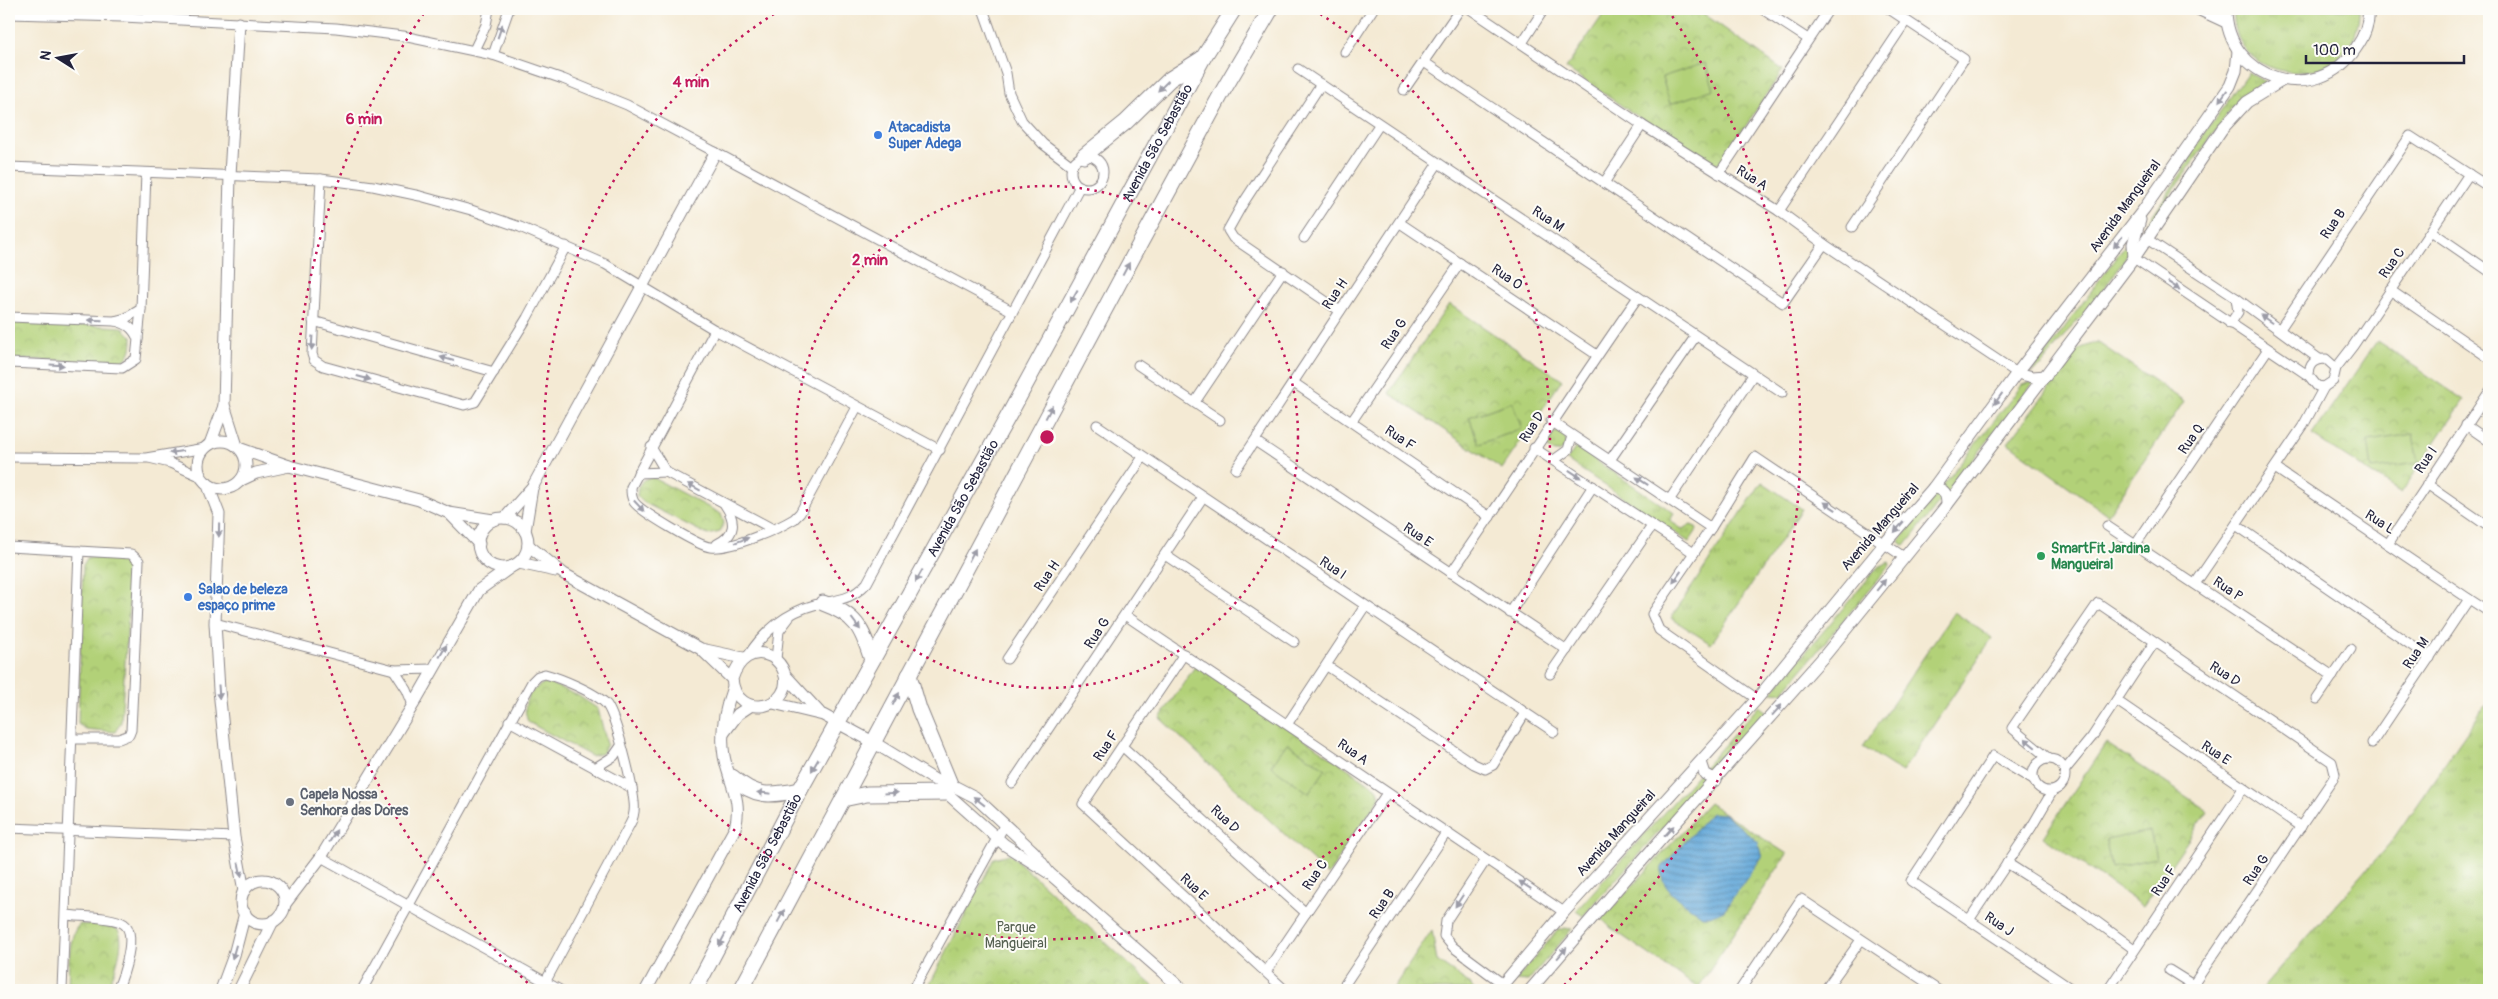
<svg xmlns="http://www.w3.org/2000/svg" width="2498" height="999" viewBox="0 0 2498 999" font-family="Pangolin,sans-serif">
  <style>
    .grass { fill: url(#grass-tufts); stroke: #6a7a5a }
    .park { fill: url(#park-crowns); stroke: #6a7a5a }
    .pitch { fill: #b2d178; stroke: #6a7a5a }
    .water { fill: url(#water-rules); stroke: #42658a }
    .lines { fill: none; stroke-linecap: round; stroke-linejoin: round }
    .minor-casing { stroke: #8b8688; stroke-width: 11 }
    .tertiary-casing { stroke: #8b8688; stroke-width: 13 }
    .primary-casing { stroke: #8b8688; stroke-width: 17 }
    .minor { stroke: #fff; stroke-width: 9 }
    .tertiary { stroke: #fff; stroke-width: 11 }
    .primary { stroke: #fff; stroke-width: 15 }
    .oneway { fill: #9c9ca7 }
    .ring { fill: none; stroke: #c2185b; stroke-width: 2.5; stroke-dasharray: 2.5 5 }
    .shop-dot { fill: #3f7fe0; stroke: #fdfcf7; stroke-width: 2 }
    .leisure-dot { fill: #2e9e5b; stroke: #fdfcf7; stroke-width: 2 }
    .worship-dot { fill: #6b7280; stroke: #fdfcf7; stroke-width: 2 }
    .labels { text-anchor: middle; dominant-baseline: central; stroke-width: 4; stroke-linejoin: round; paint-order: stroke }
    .shop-label { font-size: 14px; font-weight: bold; fill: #366cbe; stroke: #fdfcf7; text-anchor: start }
    .street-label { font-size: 14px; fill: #22223b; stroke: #fdfcf7 }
    .leisure-label { font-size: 14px; font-weight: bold; fill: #27864d; stroke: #fdfcf7; text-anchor: start }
    .worship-label { font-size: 14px; font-weight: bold; fill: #5b616d; stroke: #fdfcf7; text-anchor: start }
    .park-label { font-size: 14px; fill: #545f50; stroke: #fdfcf7 }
    .centre { fill: #c2185b; stroke: #fdfcf7; stroke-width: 2.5 }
    .ring-label { font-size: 15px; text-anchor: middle; font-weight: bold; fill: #c2185b; stroke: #fdfcf7; stroke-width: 4; stroke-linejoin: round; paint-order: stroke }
  </style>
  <defs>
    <pattern id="grass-tufts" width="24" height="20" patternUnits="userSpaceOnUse" patternTransform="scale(1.25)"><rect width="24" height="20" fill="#b2d178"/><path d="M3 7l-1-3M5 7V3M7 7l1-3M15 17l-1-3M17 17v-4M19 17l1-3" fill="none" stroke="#99b369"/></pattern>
    <pattern id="park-crowns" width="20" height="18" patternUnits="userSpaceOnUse" patternTransform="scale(1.25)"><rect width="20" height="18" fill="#b2d178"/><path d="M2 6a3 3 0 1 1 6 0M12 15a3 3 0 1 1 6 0" fill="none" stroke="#99b369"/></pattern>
    <pattern id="water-rules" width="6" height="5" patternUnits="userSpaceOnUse" patternTransform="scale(1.25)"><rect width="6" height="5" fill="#63a8d9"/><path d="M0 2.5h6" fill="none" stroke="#5188b1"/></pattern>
  </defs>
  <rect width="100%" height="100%" fill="#fdfcf7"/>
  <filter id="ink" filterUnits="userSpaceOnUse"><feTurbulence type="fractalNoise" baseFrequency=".02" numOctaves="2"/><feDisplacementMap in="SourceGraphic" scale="10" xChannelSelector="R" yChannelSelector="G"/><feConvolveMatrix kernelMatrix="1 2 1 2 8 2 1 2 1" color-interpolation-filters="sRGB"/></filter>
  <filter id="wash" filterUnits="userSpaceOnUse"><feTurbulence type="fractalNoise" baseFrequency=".0096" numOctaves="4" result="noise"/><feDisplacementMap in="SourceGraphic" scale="20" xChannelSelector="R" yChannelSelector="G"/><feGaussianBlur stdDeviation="1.12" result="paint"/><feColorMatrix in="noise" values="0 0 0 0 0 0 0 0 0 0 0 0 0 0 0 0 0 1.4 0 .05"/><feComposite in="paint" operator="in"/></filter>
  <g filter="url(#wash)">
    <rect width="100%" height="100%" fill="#f4ead4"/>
    <g class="grass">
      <path d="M2234,9H2359C2361,95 2228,91 2234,9Z"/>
      <polygon points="2248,72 2265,82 2246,94 2233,106 2136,243 2147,223 2183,171 2200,140"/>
      <polygon points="2128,241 2129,253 2092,306 2067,332 2041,366 2031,373"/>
      <polygon points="2035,381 1905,546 1899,541 2022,385"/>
      <circle cx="1556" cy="442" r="10"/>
      <polygon points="1576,447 1674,513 1670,521 1682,529 1691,525 1696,527 1697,530 1689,542 1567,460"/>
      <polygon points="1762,482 1802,509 1711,644 1671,618"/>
      <polygon points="1889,562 1890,565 1783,692 1771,693 1878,567"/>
      <polygon points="1954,612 1992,638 1902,772 1863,747"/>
      <polygon points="2489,700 2489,990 2261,990 2391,842"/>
      <polygon points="1759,706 1767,712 1583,916 1576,911"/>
      <polygon points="1564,928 1572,929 1528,981 1516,980 1557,931"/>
    </g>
    <g class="park">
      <polygon points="1607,9 1697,9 1783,70 1721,163 1709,165 1566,68"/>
      <polygon points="1449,304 1562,380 1502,469 1389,393"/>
      <path d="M9,321L122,327L132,337C132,348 131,355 122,362L9,359Z"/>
      <polygon points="2377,341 2464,400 2401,493 2312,435"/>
      <polygon points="2097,342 2184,401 2108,515 2008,443 2079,349"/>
      <polygon points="652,477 721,514 724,523 720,532 708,535 643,502 637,496 638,487 643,480"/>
      <polygon points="88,557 125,559 129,565 131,573 121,722 115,732 86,729 78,724 83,565"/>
      <polygon points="1196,665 1378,789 1380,797 1328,875 1160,718"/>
      <path d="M546,682L579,696L598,709L607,744L603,753L591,756L528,722C521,701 528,692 546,682Z"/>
      <polygon points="2106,743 2208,811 2143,906 2043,837"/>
      <polygon points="1709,803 1787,854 1698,988 1611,928 1602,919"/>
      <polygon points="1010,854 1157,990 927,990 994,858"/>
      <path d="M80,924C90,925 106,924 115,928C130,935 112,979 107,990H68C69,974 67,934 80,924Z"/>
      <polygon points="1432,930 1437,961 1469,983 1474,990 1392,990"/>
    </g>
    <g class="pitch">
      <polygon points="1705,63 1714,89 1670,104 1662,77"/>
      <polygon points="1512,402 1522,429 1479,444 1469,417"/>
      <polygon points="2413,434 2418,463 2372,469 2368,441"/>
      <polygon points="1287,743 1326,769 1309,793 1271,766"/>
      <polygon points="2150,831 2156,858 2111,868 2106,840"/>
    </g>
    <path class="water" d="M1711,813L1725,814L1758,842L1762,857L1724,910L1710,916H1702C1686,903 1658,891 1662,867Z"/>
  </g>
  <g filter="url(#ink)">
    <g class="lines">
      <defs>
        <g id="minor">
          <polyline points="983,9 1006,73 1009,93 1022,121 1043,144 1072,166"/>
          <polyline points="1470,9 1642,125 1779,211 1824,244 2017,373"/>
          <polyline points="1762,9 1808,39"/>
          <polyline points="9,14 123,17 336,28 403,36 493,55 563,79 627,105 1012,311"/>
          <polyline points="1522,43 1544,9"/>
          <polyline points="474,50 486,25 489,9"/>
          <polyline points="1345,52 1373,9"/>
          <polyline points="493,55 509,9"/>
          <polyline points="1424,62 1783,303 1824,244"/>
          <polyline points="1298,69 1782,393"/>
          <polyline points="1321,84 1242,205 1228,230 1233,238 1340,311"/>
          <polyline points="1404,90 1460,9"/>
          <circle cx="1087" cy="172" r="16"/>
          <polyline points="9,167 321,179 373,186 420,196 471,210 520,227 605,264 715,330 940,450"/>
          <polyline points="1719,174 1829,9"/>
          <polyline points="321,179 312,354 314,360 323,366 464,405 475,402 527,318 566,246"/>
          <polyline points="1604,183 1642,125"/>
          <polyline points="1779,211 1906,21"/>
          <polyline points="1400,223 1597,355"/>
          <polyline points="1852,227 1964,59 1889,9"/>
          <polyline points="2431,231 2489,271"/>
          <polyline points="1304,238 1379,125"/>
          <polyline points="2147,239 2236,298 2319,359"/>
          <path d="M2134,258L2309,376L2317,386L2324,387L2333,381L2336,368L2326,359C2314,359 2309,365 2309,376"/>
          <polyline points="2390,290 2489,358"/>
          <polyline points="9,317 114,321 126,318 141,309"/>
          <path d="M115,321C128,324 133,328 138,339"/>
          <polyline points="313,321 494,372"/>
          <polyline points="2230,324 2238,312 2236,298"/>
          <polyline points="2280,329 2410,136 2489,187"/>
          <path d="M715,330L631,487C631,493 631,497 634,502C640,511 699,546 710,547C731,550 777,529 794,519L800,513L857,407"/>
          <polyline points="9,363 122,368 136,359 141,309 146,173"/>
          <polyline points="1138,365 1220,420"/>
          <polyline points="2336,368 2353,346 2469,174"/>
          <polyline points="1294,383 1490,517"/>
          <polyline points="1195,402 1283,271"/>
          <polyline points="1352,421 1460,263"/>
          <polyline points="1551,421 1711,528"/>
          <polyline points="1097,425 1554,732"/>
          <polyline points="2466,425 2489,441"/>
          <polyline points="1255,441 1567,650"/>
          <polyline points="651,447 666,472 773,529"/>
          <polyline points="1534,448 1694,553"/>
          <polyline points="9,457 146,458 205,448"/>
          <polyline points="149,458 170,463 202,477"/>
          <polyline points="1554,460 1568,450 1572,436"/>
          <polyline points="1610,460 1695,337"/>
          <polyline points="2275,468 2469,599"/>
          <polyline points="1236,469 1438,163"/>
          <polyline points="638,473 666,472"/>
          <polyline points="2427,484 2489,527"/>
          <polyline points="1670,499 1753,375"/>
          <polyline points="2236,525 2430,658"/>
          <polyline points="2107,526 2333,676"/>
          <path d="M717,544C736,535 736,521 725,505"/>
          <polyline points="2136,544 2268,349"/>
          <polyline points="2388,544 2489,392"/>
          <polyline points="9,547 131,554 139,561 131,730 129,735 119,739 74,739"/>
          <polyline points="1165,555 1294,642"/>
          <path d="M1451,573C1515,482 1574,388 1638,297"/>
          <polyline points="2195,584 2303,426 2324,387"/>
          <polyline points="1510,613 1593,486"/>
          <polyline points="1125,615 1564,912"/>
          <polyline points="215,623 394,670 433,669"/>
          <polyline points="1184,654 1083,804 1285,990"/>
          <path d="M748,656C763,632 787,612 814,605C837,599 849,602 867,583L1080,186"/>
          <polyline points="776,659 779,631 789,618"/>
          <polyline points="1007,659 1143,457"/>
          <polyline points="1327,666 1474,764 1485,769 1493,765 1525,713"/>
          <polyline points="394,670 407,690 413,705"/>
          <polyline points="1550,674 1652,526"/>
          <polyline points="1757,699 1659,630 1652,614 1711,528 1755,457 1904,557"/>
          <polyline points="2317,699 2351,649"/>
          <polyline points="2117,701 2301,827"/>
          <polyline points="509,721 632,788"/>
          <polyline points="1288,723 1365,606"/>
          <polyline points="2372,743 2469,599 2489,612"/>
          <polyline points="1123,747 1306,913"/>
          <polyline points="2048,758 2012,728 2098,603 2332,762 2335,774 2333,779 2193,985 2169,970"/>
          <circle cx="2049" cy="775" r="16"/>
          <polyline points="595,768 614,756 621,746"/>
          <polyline points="2065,770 2092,737 2154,643"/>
          <polyline points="2033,780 1993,756 1911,881 2073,990"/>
          <polyline points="1012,783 1203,497"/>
          <polyline points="9,828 234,837"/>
          <polyline points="321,857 560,990"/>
          <polyline points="1486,860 1446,921 1444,936 1453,947 1503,984"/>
          <polyline points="2007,863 2082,911 2134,949"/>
          <path d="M66,915C80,917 113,916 124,924C138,934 123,977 117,990"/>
          <polyline points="1969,920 2031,828 2052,792"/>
          <polyline points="1266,972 1387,793"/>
          <polyline points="62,990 79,551"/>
          <path d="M362,990L532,682L538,676L545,674C560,678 597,693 607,705C617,720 632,782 634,802C635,810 634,817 630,824L541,990"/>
          <polyline points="913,990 1005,824"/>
          <polyline points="1341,990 1446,833"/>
          <polyline points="1740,990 1801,899 1938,990"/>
          <polyline points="1825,990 1861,940"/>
          <polyline points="2108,990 2244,787"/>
        </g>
        <g id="tertiary">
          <polyline points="2198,9 2226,22"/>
          <path d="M2226,9C2226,80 2317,108 2356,48C2364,37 2370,22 2368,9"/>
          <polyline points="2134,258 2133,244 2140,220"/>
          <polyline points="2017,373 2033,377 2046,376"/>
          <circle cx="222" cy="465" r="24"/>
          <polyline points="210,444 224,406"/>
          <polyline points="237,446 224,405 230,175 239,23"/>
          <polyline points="241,449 289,466 419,500 449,513 493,520"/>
          <polyline points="241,480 256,473 289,466"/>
          <polyline points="207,483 219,514 215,623 219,690 234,837 244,891"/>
          <path d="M1933,488C1945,489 1947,493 1947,505"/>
          <polyline points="449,513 479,544"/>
          <polyline points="505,518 533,486 715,153"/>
          <circle cx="503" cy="543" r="25"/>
          <polyline points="525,531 532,488"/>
          <polyline points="528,545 564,574 701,649 743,658"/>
          <polyline points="519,563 556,571"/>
          <path d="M702,650L732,679C736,723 796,708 784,672C782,666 778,661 772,657C753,647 738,660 732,679"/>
          <polyline points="785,675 819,712"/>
          <polyline points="773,703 823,715 873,742 935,780 948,783 975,797 1034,852 1049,873"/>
          <polyline points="723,734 738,714 750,706"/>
          <polyline points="1701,762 1705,774 1716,780"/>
          <polyline points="941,788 1005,845 1049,873 1183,990"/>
          <circle cx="263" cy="902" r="22"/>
          <polyline points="285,904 321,857 413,705 479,590 511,567"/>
          <polyline points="221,990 234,955 245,913"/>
          <polyline points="239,990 273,921"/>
          <path d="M646,990L735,828C743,799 729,783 724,756C720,733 725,709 733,687"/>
          <polyline points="1498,990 1564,912 1757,699 1885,543 1933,488 2017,373 2144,209 2230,86 2236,71 2238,51"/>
          <polyline points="1530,990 1632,872 1826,654 1947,505 2134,258 2222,129 2247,102 2283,80"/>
        </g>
        <g id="primary">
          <polyline points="1084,156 1126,122 1170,79 1203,58"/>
          <path d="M823,603C856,615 862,628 872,660"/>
          <polyline points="909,675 919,709 950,784"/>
          <path d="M732,777C756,798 770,796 800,790"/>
          <polyline points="843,799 867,794 947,793"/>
          <path id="s1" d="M695,990L800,790L1010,413L1203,58L1234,9"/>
          <polyline points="741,990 1136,251 1224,89 1271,9"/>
        </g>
      </defs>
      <use href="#minor" class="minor-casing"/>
      <use href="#tertiary" class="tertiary-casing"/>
      <use href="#primary" class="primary-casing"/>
      <use href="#minor" class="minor"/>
      <use href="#tertiary" class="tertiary"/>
      <use href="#primary" class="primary"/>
    </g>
    <defs><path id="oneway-solid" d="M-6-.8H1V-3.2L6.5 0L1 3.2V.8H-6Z" transform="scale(1.25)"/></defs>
    <g class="oneway">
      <use href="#oneway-solid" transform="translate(500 31) rotate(-71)"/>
      <use href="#oneway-solid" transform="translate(1163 86) rotate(136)"/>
      <use href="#oneway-solid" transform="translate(2223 96) rotate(125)"/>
      <use href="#oneway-solid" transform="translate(2118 242) rotate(128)"/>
      <use href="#oneway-solid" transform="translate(1126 269) rotate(-62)"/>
      <use href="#oneway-solid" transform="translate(2174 286) rotate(34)"/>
      <use href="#oneway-solid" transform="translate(1074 296) rotate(119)"/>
      <use href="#oneway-solid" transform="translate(2266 319) rotate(-145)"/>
      <use href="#oneway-solid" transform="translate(95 320) rotate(-178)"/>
      <use href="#oneway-solid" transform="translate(312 343) rotate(93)"/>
      <use href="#oneway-solid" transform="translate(447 359) rotate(-164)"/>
      <use href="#oneway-solid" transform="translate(57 365) rotate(3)"/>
      <use href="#oneway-solid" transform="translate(364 378) rotate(15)"/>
      <use href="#oneway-solid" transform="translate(1998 399) rotate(126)"/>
      <use href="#oneway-solid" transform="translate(1049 412) rotate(-62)"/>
      <use href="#oneway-solid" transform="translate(176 452) rotate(171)"/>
      <use href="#oneway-solid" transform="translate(1575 474) rotate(34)"/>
      <use href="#oneway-solid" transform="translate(1642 481) rotate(-147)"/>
      <use href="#oneway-solid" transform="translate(694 487) rotate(-152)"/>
      <use href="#oneway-solid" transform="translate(639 506) rotate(47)"/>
      <use href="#oneway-solid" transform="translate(1830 506) rotate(-146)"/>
      <use href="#oneway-solid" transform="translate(1899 527) rotate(131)"/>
      <use href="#oneway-solid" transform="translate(219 530) rotate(91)"/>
      <use href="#oneway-solid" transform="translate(742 540) rotate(-20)"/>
      <use href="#oneway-solid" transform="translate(972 555) rotate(-62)"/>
      <use href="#oneway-solid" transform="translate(919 576) rotate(119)"/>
      <use href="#oneway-solid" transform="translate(1677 577) rotate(125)"/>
      <use href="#oneway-solid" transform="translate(1881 585) rotate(-51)"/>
      <use href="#oneway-solid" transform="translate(856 624) rotate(53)"/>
      <use href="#oneway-solid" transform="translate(443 651) rotate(-60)"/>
      <use href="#oneway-solid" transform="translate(219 692) rotate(86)"/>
      <use href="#oneway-solid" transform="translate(896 699) rotate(-62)"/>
      <use href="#oneway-solid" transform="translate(1777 710) rotate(-48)"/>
      <use href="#oneway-solid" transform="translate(2030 743) rotate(-140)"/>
      <use href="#oneway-solid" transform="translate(815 765) rotate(120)"/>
      <use href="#oneway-solid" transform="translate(764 793) rotate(-174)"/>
      <use href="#oneway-solid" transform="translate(891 793) rotate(-3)"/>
      <use href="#oneway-solid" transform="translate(979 801) rotate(-142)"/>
      <use href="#oneway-solid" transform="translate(1669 831) rotate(-48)"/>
      <use href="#oneway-solid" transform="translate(333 836) rotate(-59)"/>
      <use href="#oneway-solid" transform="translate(240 870) rotate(79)"/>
      <use href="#oneway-solid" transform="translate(1525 885) rotate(-147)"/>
      <use href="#oneway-solid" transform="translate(1459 901) rotate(123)"/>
      <use href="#oneway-solid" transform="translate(781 916) rotate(-62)"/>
      <use href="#oneway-solid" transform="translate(722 940) rotate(118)"/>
      <use href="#oneway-solid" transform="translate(234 952) rotate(106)"/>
      <use href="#oneway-solid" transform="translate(1562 953) rotate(-49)"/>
    </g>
  </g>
  <g class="ring">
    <circle cx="1047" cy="437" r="251"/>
    <path d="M1314 10A503 503 0 1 1 780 10"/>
    <path d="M533 988A754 754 0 0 1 426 10M1668 10A754 754 0 0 1 1561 988"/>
  </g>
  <g class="shop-dot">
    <circle cx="878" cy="135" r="5"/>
    <circle cx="188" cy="597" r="5"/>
  </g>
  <circle class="leisure-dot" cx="2041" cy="556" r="5"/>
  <circle class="worship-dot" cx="290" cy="802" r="5"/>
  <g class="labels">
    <g class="shop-label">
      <text x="888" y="127">Atacadista<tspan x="888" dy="16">Super Adega</tspan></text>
      <text x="198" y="589">Salao de beleza<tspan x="198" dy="16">espaço prime</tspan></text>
    </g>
    <g class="street-label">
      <text stroke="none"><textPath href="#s1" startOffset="965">Avenida São Sebastião</textPath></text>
      <text transform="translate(1752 178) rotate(32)">Rua A</text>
      <text transform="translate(2125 206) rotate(-54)">Avenida Mangueiral</text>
      <text transform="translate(1548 219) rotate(33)">Rua M</text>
      <text transform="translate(2333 224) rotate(-56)">Rua B</text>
      <text transform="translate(2392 263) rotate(-55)">Rua C</text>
      <text transform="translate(1507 277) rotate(34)">Rua O</text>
      <text transform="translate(1335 294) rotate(-56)">Rua H</text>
      <text transform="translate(1394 334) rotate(-56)">Rua G</text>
      <text transform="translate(1532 427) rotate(-57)">Rua D</text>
      <text transform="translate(1400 438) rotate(34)">Rua F</text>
      <text transform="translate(2191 439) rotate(-55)">Rua Q</text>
      <text transform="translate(2426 460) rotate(-56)">Rua I</text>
      <text stroke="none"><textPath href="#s1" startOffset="560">Avenida São Sebastião</textPath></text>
      <text transform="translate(2380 522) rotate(33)">Rua L</text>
      <text transform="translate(1880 527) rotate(-49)">Avenida Mangueiral</text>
      <text transform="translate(1418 535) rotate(34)">Rua E</text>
      <text transform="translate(1333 568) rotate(34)">Rua I</text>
      <text transform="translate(1047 576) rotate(-56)">Rua H</text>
      <text transform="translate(2228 589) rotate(34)">Rua P</text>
      <text transform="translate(1097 633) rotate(-57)">Rua G</text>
      <text transform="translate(2416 653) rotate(-56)">Rua M</text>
      <text transform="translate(2225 674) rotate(33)">Rua D</text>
      <text transform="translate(1106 746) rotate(-56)">Rua F</text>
      <text transform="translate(1353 752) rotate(35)">Rua A</text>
      <text transform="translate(2216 753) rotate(33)">Rua E</text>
      <text transform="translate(1225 819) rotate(43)">Rua D</text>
      <text transform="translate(1616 833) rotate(-48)">Avenida Mangueiral</text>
      <text stroke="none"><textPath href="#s1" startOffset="155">Avenida São Sebastião</textPath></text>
      <text transform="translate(2256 870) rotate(-56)">Rua G</text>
      <text transform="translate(1315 875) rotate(-56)">Rua C</text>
      <text transform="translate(2164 881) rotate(-56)">Rua F</text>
      <text transform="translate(1194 887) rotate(43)">Rua E</text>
      <text transform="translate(1382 904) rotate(-56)">Rua B</text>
      <text transform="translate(1999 924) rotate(34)">Rua J</text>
    </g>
    <g class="leisure-label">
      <text x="2051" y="548">SmartFit Jardina<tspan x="2051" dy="16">Mangueiral</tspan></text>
    </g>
    <g class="worship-label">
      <text x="300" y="794">Capela Nossa<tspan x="300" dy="16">Senhora das Dores</tspan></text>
    </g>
    <g class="park-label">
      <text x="1016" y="927">Parque<tspan x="1016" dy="16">Mangueiral</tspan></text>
    </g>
  </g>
  <circle cx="1047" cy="437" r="8" class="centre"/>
  <g class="ring-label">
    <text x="691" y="87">4 min</text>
    <text x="364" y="124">6 min</text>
    <text x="870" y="265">2 min</text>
  </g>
  <rect width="2498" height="999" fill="none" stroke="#fdfcf7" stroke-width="30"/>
  <g transform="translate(58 58) rotate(281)" stroke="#fdfcf7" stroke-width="4" paint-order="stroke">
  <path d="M0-4L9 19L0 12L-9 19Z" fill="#22223b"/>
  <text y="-8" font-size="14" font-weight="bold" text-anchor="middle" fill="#22223b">N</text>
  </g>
  <path d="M2306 55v8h158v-8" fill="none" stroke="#22223b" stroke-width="2.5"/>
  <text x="2313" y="55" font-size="15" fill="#22223b" stroke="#fdfcf7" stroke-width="4" paint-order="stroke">100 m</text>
</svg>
